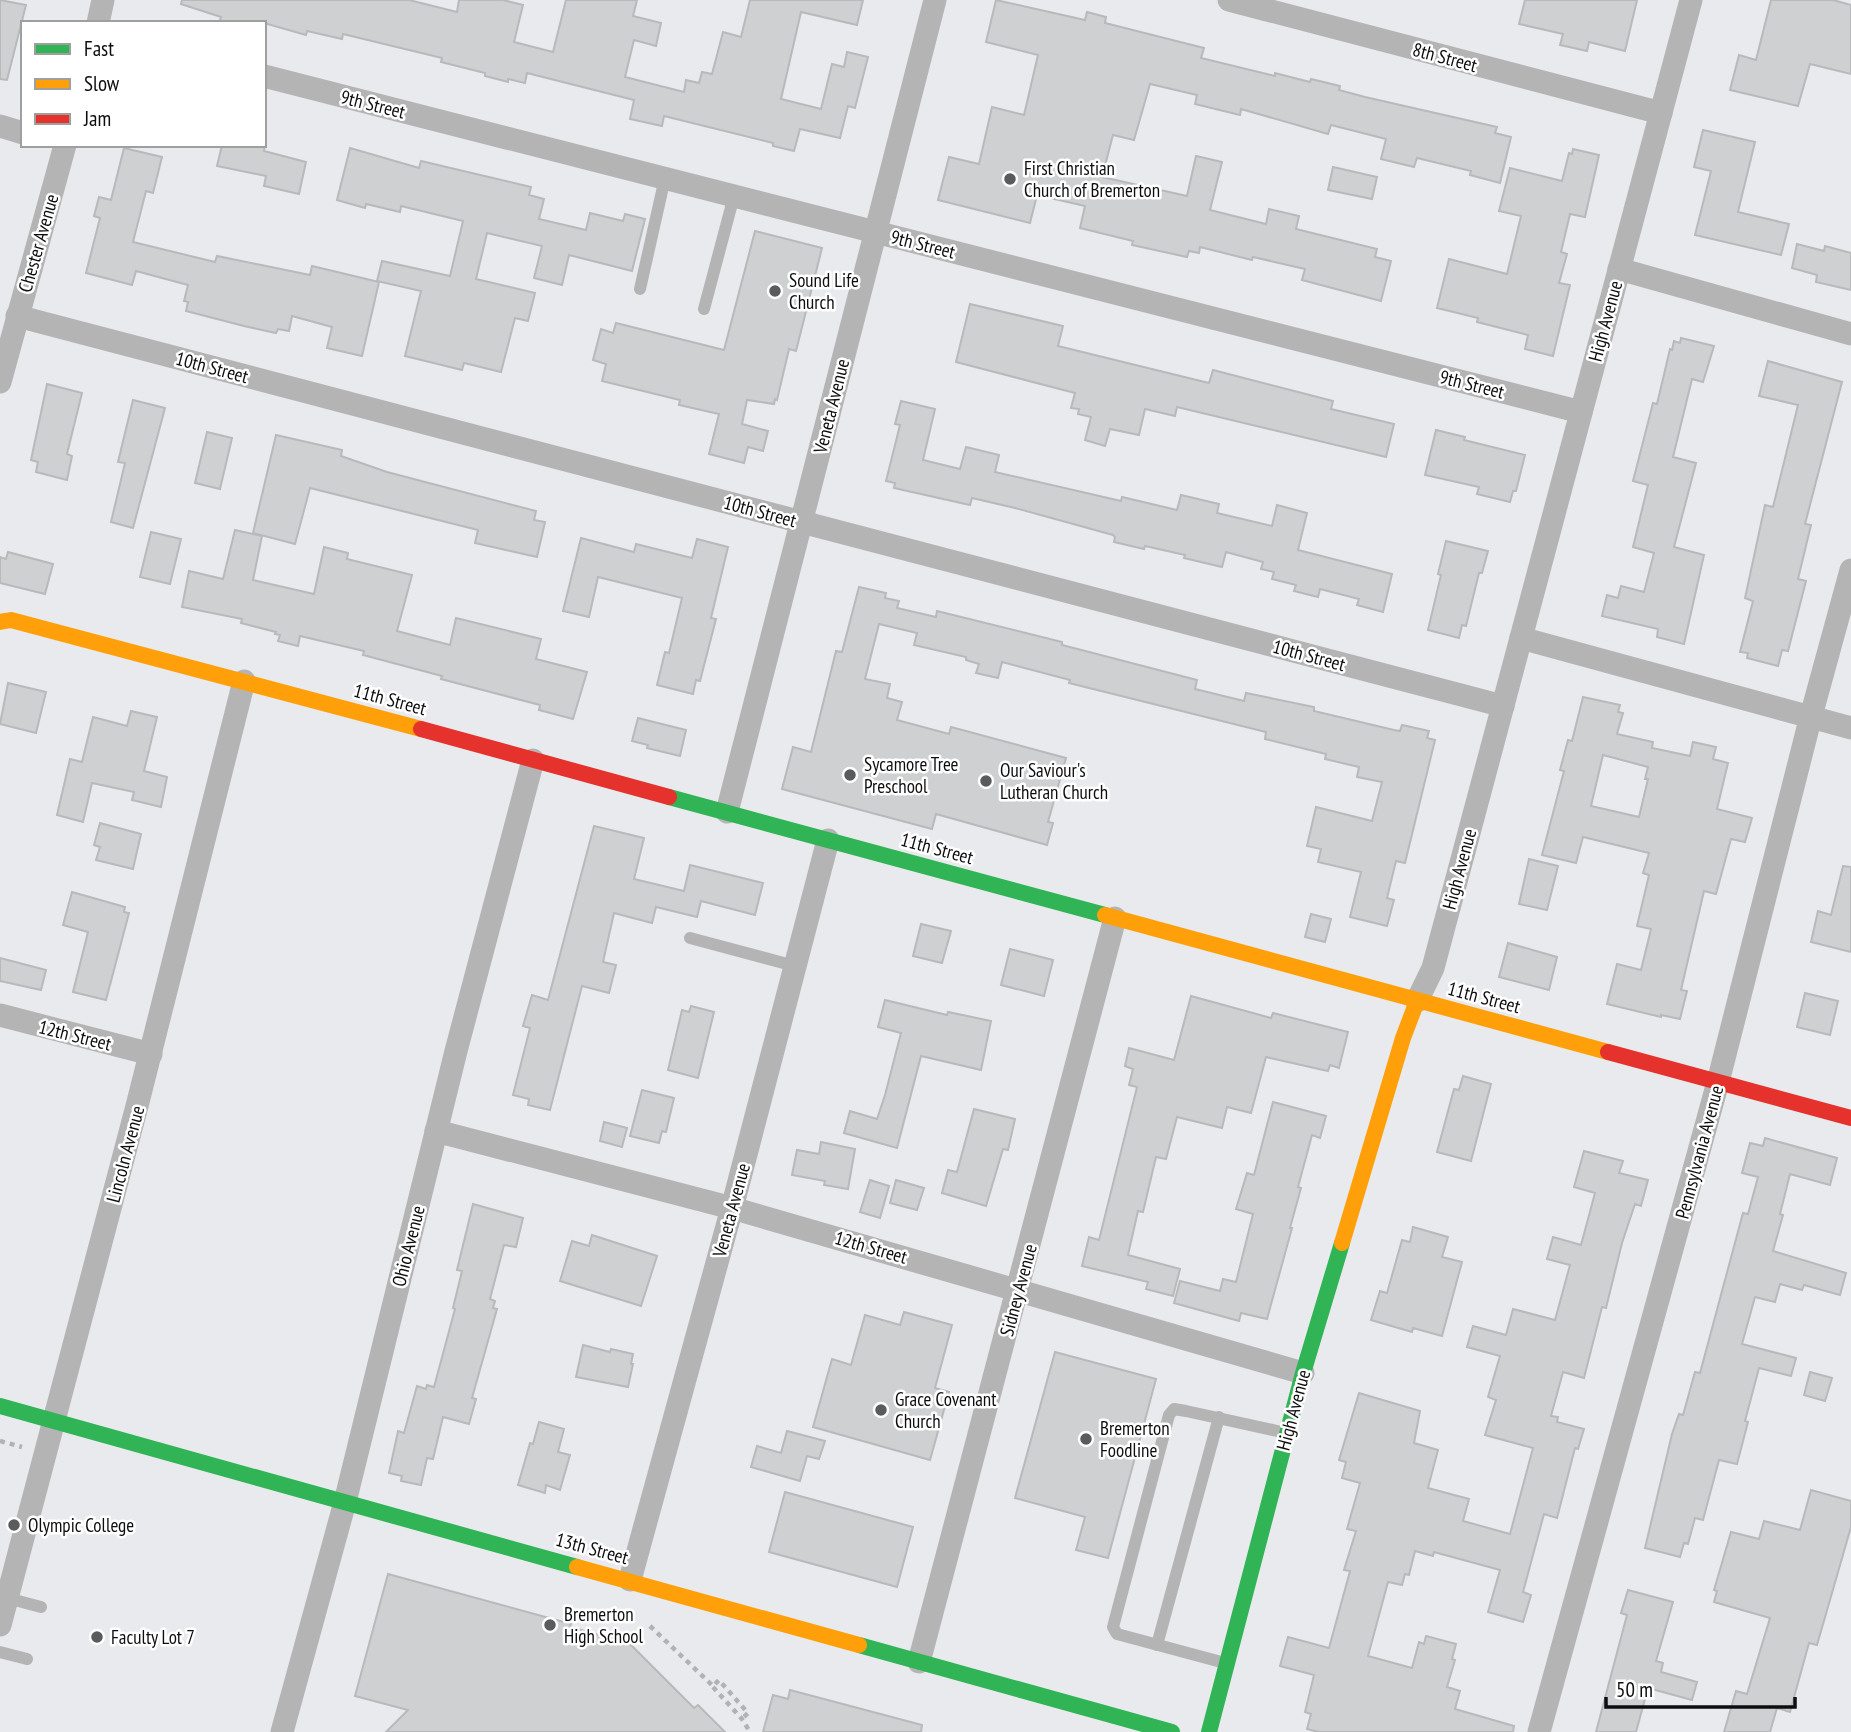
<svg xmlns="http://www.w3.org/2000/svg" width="1851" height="1732" viewBox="0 0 1851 1732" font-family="'PT Sans Narrow',sans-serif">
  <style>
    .building { fill: #ced0d2; stroke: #b8b9bb; stroke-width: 2; fill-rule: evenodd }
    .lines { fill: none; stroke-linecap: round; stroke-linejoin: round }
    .path { stroke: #b2b2b3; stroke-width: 4.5; stroke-dasharray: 5 5; stroke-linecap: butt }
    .lane { stroke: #b5b4b4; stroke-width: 12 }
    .street { stroke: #b5b4b4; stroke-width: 23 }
    .fast { stroke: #30b455; stroke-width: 16 }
    .slow { stroke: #ff9f0a; stroke-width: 16 }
    .jam { stroke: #e5322d; stroke-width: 16 }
    .poi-dot { fill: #5a5b5d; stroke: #fff; stroke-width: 2.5 }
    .labels { text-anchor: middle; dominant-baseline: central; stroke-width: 5; stroke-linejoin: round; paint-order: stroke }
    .street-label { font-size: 19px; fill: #0d0e10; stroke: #fff }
    .poi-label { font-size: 19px; fill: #0d0e10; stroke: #fff; text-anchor: start }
  </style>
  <rect width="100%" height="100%" fill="#e8eaed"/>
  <g class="building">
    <polygon points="0,0 26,5 7,80 0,79"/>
    <polygon points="182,0 409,0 457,12 459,0 503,0 523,5 514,42 553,52 566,0 637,0 633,16 661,23 656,46 634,40 625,77 684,92 686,80 699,83 702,72 712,74 723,32 741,37 750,0 863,0 857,25 801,12 781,99 821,109 832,64 844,67 847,52 868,57 855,108 848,106 840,138 800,129 794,151 773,146 773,143 664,116 662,126 630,119 634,100 527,73 525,83 508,79 508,82 485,76 485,73 441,62 442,58 343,34 342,39 307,31 306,35 264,23 219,23 221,17 181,4"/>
    <polygon points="996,0 1085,20 1087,12 1106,17 1105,23 1204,48 1201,58 1275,76 1275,73 1310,82 1311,79 1340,86 1339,90 1365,97 1497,127 1495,133 1511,137 1500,183 1470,175 1471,171 1417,158 1414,167 1381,159 1386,139 1331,125 1328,134 1241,109 1240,115 1195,104 1197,95 1150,84 1134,140 1113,135 1102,177 1187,196 1196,156 1222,162 1210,210 1266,224 1269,209 1299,216 1296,229 1377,249 1375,257 1391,261 1381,301 1302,280 1305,269 1253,257 1252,260 1200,247 1199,253 1189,251 1187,257 1132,245 1133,241 1080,228 1085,206 1037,195 1030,223 938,200 949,157 979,164 992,107 1024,115 1038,55 986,42"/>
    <polygon points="1525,0 1637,0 1625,51 1589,42 1587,51 1560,45 1563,34 1519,24"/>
    <polygon points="1771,0 1833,0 1851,5 1851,74 1810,64 1798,106 1730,90 1739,55 1756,60"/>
    <polygon points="1703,130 1755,142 1738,212 1789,224 1781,255 1695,235 1711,171 1694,167"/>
    <polygon points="222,145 265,145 264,151 306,162 299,194 264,186 266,176 217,166"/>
    <polygon points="124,148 162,157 153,193 146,191 133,242 215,262 217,256 310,275 312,266 379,282 362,356 327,348 332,327 292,316 289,331 278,329 276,333 244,326 186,311 188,302 184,301 188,285 136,271 132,285 86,273 100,218 94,216 99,197 111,200"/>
    <polygon points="350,148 419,168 421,161 531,187 529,195 544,199 539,219 586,230 590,213 623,221 625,214 645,219 632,271 569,255 562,285 534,278 542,246 487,233 476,279 535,293 528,321 515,318 501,372 464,363 462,370 405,356 421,291 377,281 382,261 450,276 463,221 401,206 400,212 366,204 365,208 337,200"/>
    <polygon points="1573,149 1599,155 1585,217 1570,214 1561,252 1567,254 1559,283 1570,285 1553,356 1525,349 1528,335 1477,322 1478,318 1437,308 1449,259 1507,274 1521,216 1499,211 1510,168 1562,181 1569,153 1572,154"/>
    <polygon points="1333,167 1377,177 1372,199 1328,190"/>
    <polygon points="755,231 822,248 796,351 789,349 777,400 775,399 774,404 747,400 742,424 768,431 763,451 748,447 744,463 709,454 719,414 679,405 680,400 602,381 606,364 593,360 601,329 613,333 616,323 724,350"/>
    <polygon points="1797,244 1824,251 1825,246 1851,253 1851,290 1816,282 1817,275 1792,268"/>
    <polygon points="970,304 1063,326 1058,346 1209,383 1213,370 1333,401 1331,409 1394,424 1386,457 1177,407 1175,416 1145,409 1139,435 1110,429 1105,446 1085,440 1091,417 1078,414 1079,409 1071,408 1075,393 956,362"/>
    <polygon points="1681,338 1714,346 1703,382 1692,379 1673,457 1696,463 1674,547 1704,555 1684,644 1657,637 1658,629 1602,616 1607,595 1618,598 1621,586 1644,592 1654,553 1633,547 1648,485 1633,481 1653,403 1657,404 1670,349 1672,350 1674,341 1680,343"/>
    <polygon points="1768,361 1842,382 1805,524 1811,525 1798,579 1806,581 1788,651 1782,650 1778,666 1747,658 1748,653 1740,652 1753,601 1745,598 1765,505 1773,507 1798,405 1759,396"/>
    <polygon points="47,384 82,393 67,454 72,456 67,480 36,472 38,462 31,460"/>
    <polygon points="133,400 165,408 133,528 111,522 125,463 118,462"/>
    <polygon points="901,401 935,409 923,460 960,469 966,447 999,455 995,472 1121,501 1122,497 1177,510 1181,495 1219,504 1217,513 1272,526 1277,505 1307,513 1298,550 1392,574 1383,612 1357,605 1359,599 1320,589 1318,597 1294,591 1296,585 1272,579 1274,572 1261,569 1263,562 1226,552 1222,567 1184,558 1185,555 1145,546 1144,549 1114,542 1115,537 1113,535 1015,508 972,498 970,505 894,488 895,483 886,481 900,425 895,424"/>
    <polygon points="1436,430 1465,437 1464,440 1525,455 1516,491 1513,491 1510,502 1477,494 1479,487 1425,475"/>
    <polygon points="207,432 232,438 220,489 195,483"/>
    <polygon points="276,435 342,450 341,456 387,472 536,511 534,520 545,522 537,557 475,543 478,530 310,488 295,544 253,533"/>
    <polygon points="235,530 262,536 253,580 314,594 324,547 348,553 347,559 412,575 397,631 450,645 456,618 541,639 536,659 587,672 573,719 539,710 540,705 441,679 442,676 363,655 364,651 300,636 298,646 278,641 280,635 275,634 276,632 241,623 242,619 182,607 189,571 223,579"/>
    <polygon points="151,532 181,539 170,584 140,577"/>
    <polygon points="581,538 634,552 636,544 692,558 697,539 728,547 711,618 716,619 700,681 696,680 693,694 657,685 665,652 669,653 682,598 598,577 589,617 563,611"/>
    <polygon points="1446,541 1488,551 1482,573 1479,573 1466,626 1462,625 1459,638 1428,630 1441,575 1438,574"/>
    <polygon points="8,552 53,564 45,594 0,583 0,557 6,559"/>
    <polygon points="859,587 886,593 885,598 899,601 897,608 936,617 937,611 1062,642 1062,645 1197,680 1195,689 1244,701 1246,693 1314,707 1314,711 1394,730 1400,731 1402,725 1429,731 1427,738 1435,740 1405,863 1396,861 1387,898 1394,900 1387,926 1350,917 1361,872 1318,862 1321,849 1307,846 1316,807 1372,821 1382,782 1357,777 1359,767 1325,759 1326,754 1265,739 1266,732 1069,683 1070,680 1002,662 998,678 976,673 979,664 966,660 966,657 914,645 917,633 879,624 865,679 890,684 887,698 902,702 897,720 949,734 951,727 1066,758 1048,822 1053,823 1047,845 936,814 932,829 782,789 793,747 811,752 836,651 842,652"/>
    <polygon points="8,683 46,692 36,733 0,724"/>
    <path d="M1583,697L1620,705L1618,712L1623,713L1617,734L1653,742L1652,748L1690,756L1693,742L1716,747L1713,759L1728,763L1717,809L1752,818L1745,842L1731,839L1716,894L1704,891L1681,990L1687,991L1680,1019L1661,1015V1017L1607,1004L1617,964L1641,970L1651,929L1637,926L1649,875L1643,873L1649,853L1583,837L1576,863L1542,855L1564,771L1560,770L1568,740L1572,741ZM1603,755L1648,767L1645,779H1648L1639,817L1591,806Z"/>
    <polygon points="131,711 157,717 144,771 167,777 161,807 132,800 134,792 92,783 83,822 57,815 70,759 82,762 93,717 127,726"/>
    <polygon points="638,718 686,730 680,756 647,748 648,745 632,741"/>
    <polygon points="100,823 141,834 133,869 96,860 100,847 94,845"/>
    <polygon points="594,826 644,838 634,879 684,891 690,865 763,883 755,915 701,901 697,917 656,907 652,923 614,913 603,962 616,965 609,993 582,986 550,1110 528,1105 529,1099 513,1095 530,1028 523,1026 532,995 548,1000"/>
    <polygon points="1529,859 1558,866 1547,910 1519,904"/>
    <polygon points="1843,866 1851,867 1851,952 1811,942 1818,911 1831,915"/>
    <polygon points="72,892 125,907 124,912 129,913 106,1000 73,992 88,932 63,925"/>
    <polygon points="1311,914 1331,919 1325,942 1305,937"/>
    <polygon points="921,924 951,931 942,963 913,956"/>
    <polygon points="1508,943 1557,957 1549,990 1499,977"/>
    <polygon points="1010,949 1053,960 1044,996 1001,985"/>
    <polygon points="0,958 46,970 41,990 0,981"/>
    <polygon points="1805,993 1838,1001 1830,1035 1797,1027"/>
    <polygon points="1191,996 1271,1018 1273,1013 1348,1032 1339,1068 1330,1065 1328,1071 1266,1057 1251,1113 1227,1107 1222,1128 1177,1117 1166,1159 1156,1157 1143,1212 1138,1211 1128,1255 1180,1269 1173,1296 1146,1289 1148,1282 1082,1266 1089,1237 1099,1240 1137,1087 1129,1085 1133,1069 1125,1066 1129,1048 1174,1060"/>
    <polygon points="885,1000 947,1015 948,1012 991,1021 981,1070 921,1056 897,1148 844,1133 850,1111 877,1119 885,1095 901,1033 878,1027"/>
    <polygon points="691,1006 714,1012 698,1078 668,1070 682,1010 689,1012"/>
    <polygon points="1463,1076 1491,1084 1471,1161 1437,1152 1454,1089 1459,1090"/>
    <polygon points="642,1090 674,1098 666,1132 662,1131 659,1143 630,1136"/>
    <polygon points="1273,1102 1326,1116 1320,1138 1312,1135 1298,1187 1301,1188 1290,1228 1292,1228 1267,1319 1241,1313 1239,1321 1174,1303 1180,1281 1220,1291 1223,1279 1236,1282 1253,1214 1236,1209 1247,1173 1254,1175"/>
    <polygon points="974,1109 1015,1119 1008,1150 1003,1149 986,1206 942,1193 948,1170 957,1172"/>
    <polygon points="604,1122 627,1128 622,1147 600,1141"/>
    <polygon points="1765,1138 1837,1158 1830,1185 1790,1174 1780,1214 1783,1215 1773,1251 1846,1273 1840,1295 1804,1285 1802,1290 1780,1284 1775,1302 1755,1297 1742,1344 1796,1358 1791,1376 1759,1368 1745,1421 1748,1422 1737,1464 1719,1460 1703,1520 1695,1518 1688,1544 1684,1543 1680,1557 1645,1548 1672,1434 1679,1414 1683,1415 1695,1372 1700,1373 1743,1213 1748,1214 1758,1177 1742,1173 1750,1143 1763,1146"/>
    <polygon points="821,1142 855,1149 848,1189 824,1185 825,1181 792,1175 797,1150 819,1154"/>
    <polygon points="1584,1151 1623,1161 1619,1173 1648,1180 1641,1206 1635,1204 1622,1243 1606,1308 1602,1307 1584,1378 1563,1372 1551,1416 1558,1417 1557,1422 1584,1429 1578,1449 1575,1448 1557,1518 1544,1514 1523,1592 1531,1595 1523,1622 1488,1612 1500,1570 1434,1552 1433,1556 1415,1551 1409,1575 1405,1574 1402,1585 1388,1582 1368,1656 1412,1668 1419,1642 1424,1644 1426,1636 1456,1644 1452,1659 1455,1660 1447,1687 1460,1691 1455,1709 1514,1726 1513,1732 1319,1732 1307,1729 1311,1714 1305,1712 1314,1675 1280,1666 1288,1637 1329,1648 1350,1571 1344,1570 1356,1531 1347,1529 1360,1483 1342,1478 1346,1462 1339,1460 1359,1393 1420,1411 1414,1443 1438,1450 1428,1488 1469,1499 1463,1521 1510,1534 1533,1448 1485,1435 1496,1400 1488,1397 1500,1356 1467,1347 1473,1326 1506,1335 1513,1309 1555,1320 1570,1265 1547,1259 1553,1237 1581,1245 1595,1193 1574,1187"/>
    <polygon points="870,1180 889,1186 880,1218 860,1212"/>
    <polygon points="896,1180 924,1188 917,1210 890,1203"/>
    <polygon points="473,1204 523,1218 516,1247 504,1245 490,1299 495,1301 493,1308 497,1309 472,1398 476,1399 469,1424 443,1417 433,1459 427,1458 421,1485 401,1481 402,1476 389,1473 398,1431 404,1433 417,1386 426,1389 427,1385 434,1387 455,1309 453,1308 462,1271 457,1270"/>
    <polygon points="1413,1227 1448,1237 1442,1257 1462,1262 1442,1336 1413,1328 1412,1332 1371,1320 1380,1291 1387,1293 1402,1240 1410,1242"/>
    <polygon points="592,1235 657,1256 641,1306 560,1281 572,1241 589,1246"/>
    <polygon points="904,1312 952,1325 935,1388 949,1392 930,1460 813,1427 832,1359 851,1365 865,1315 900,1325"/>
    <polygon points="583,1345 610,1352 611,1349 633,1354 631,1364 633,1364 628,1387 576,1377"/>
    <polygon points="1055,1352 1156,1379 1108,1558 1076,1550 1085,1517 1015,1498"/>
    <polygon points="1810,1372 1832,1378 1825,1401 1804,1395"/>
    <polygon points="539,1422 564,1429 558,1452 570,1455 560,1490 546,1485 545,1493 518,1485 530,1443 533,1444"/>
    <polygon points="787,1431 825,1441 819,1459 807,1456 800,1481 751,1467 757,1446 781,1453"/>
    <polygon points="1811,1490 1851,1501 1851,1527 1817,1645 1809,1643 1790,1712 1777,1708 1770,1732 1724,1732 1736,1691 1747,1694 1770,1618 1714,1602 1717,1591 1714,1590 1731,1532 1759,1539 1764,1521 1800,1530"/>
    <polygon points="785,1492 913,1527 897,1587 769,1552"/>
    <polygon points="388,1574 571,1624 570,1627 629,1643 694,1708 698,1705 725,1732 386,1732 408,1710 355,1696"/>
    <polygon points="1628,1590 1673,1602 1656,1661 1663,1663 1661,1672 1697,1682 1692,1700 1648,1688 1636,1732 1596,1732 1627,1615 1621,1613"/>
    <polygon points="790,1690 922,1725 921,1732 763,1732 773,1695 788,1699"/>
  </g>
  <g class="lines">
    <g class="path">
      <polyline points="0,1441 22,1447"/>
      <polyline points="650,1626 713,1686 719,1680 748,1713 742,1719"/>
      <polyline points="713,1687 742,1719 750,1732"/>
    </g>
    <g class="lane">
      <polyline points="640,289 665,178"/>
      <polyline points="704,309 734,196"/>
      <polyline points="690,938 795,966"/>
      <polyline points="7,1598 41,1607"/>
      <polyline points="1157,1645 1219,1417"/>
      <polyline points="0,1652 27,1659"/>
      <polyline points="1225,1663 1117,1634 1113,1627 1169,1415 1174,1409 1186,1411 1286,1433"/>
    </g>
    <g class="street">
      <polyline points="1229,0 1661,113"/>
      <polyline points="98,23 103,0"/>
      <polyline points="264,76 1581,412"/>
      <polyline points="0,126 23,133"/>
      <polyline points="1619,269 1851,334"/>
      <polyline points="17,316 1503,706"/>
      <polyline points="0,382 65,145"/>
      <polyline points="1521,638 1851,728"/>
      <polyline points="727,812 935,0"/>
      <polyline points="1417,1001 1433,968 1691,0"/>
      <polyline points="0,1015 151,1054"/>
      <polyline points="436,1131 732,1208 1303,1373"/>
      <polyline points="630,1580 732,1208 828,840"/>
      <polyline points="0,1625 137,1106 244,681"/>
      <polyline points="919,1662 1115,918"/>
      <polyline points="282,1732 345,1502 456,1051 533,760"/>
      <polyline points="1539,1732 1718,1082 1811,716 1851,570"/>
    </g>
    <g class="fast">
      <polyline points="669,797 1105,915"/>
      <polyline points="0,1406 577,1567"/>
      <polyline points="859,1645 1172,1732"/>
      <polyline points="1209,1732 1303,1373 1342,1243"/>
    </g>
    <g class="slow">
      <polyline points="0,622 11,620 421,729"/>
      <polyline points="1105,915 1608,1052"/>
      <polyline points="1342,1243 1403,1038 1417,1001"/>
      <polyline points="577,1567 859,1645"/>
    </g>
    <g class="jam">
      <polyline points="421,729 669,797"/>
      <polyline points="1608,1052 1851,1118"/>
    </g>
  </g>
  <g class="poi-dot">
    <circle cx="1010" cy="179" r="7"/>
    <circle cx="775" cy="291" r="7"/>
    <circle cx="850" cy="775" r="7"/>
    <circle cx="986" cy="781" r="7"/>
    <circle cx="881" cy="1410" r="7"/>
    <circle cx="1086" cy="1439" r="7"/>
    <circle cx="14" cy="1525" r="7"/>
    <circle cx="550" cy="1625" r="7"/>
    <circle cx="97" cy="1637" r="7"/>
  </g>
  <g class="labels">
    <g class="street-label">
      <text transform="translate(1445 57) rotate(15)">8th Street</text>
      <text transform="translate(373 104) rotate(14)">9th Street</text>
      <text transform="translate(38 243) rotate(-74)">Chester Avenue</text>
      <text transform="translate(923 244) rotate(14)">9th Street</text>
      <text transform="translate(1605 321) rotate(-75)">High Avenue</text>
      <text transform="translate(212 367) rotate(15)">10th Street</text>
      <text transform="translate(1472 384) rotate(14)">9th Street</text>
      <text transform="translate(831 406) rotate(-76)">Veneta Avenue</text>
      <text transform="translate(760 511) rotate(15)">10th Street</text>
      <text transform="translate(1309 655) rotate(15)">10th Street</text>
      <text transform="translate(390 699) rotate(15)">11th Street</text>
      <text transform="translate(937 848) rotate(15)">11th Street</text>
      <text transform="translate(1459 869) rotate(-75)">High Avenue</text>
      <text transform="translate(1484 997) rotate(15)">11th Street</text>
      <text transform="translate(75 1035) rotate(14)">12th Street</text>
      <text transform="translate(1699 1152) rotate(-75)">Pennsylvania Avenue</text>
      <text transform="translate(125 1154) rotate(-75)">Lincoln Avenue</text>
      <text transform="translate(731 1210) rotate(-75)">Veneta Avenue</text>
      <text transform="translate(408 1246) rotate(-76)">Ohio Avenue</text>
      <text transform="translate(871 1247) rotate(16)">12th Street</text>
      <text transform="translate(1018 1290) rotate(-75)">Sidney Avenue</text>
      <text transform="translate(1293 1410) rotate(-75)">High Avenue</text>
      <text transform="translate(592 1548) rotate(15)">13th Street</text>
    </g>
    <g class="poi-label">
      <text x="1024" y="168">First Christian<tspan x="1024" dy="22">Church of Bremerton</tspan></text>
      <text x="789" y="280">Sound Life<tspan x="789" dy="22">Church</tspan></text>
      <text x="864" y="764">Sycamore Tree<tspan x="864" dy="22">Preschool</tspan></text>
      <text x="1000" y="770">Our Saviour's<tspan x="1000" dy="22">Lutheran Church</tspan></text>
      <text x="895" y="1399">Grace Covenant<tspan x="895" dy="22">Church</tspan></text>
      <text x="1100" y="1428">Bremerton<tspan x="1100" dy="22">Foodline</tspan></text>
      <text x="28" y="1525">Olympic College</text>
      <text x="564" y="1614">Bremerton<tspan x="564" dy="22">High School</tspan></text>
      <text x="111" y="1637">Faculty Lot 7</text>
    </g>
  </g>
  <rect x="21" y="21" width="245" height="126" fill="#ffffff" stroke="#9e9f9f" stroke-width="2"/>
  <rect x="35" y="44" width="35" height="10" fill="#30b455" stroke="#9e9f9f" stroke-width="2"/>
  <text x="84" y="56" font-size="21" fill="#0d0e10">Fast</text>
  <rect x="35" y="79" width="35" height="10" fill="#ff9f0a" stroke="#9e9f9f" stroke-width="2"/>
  <text x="84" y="91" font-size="21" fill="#0d0e10">Slow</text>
  <rect x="35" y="114" width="35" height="10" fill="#e5322d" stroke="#9e9f9f" stroke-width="2"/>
  <text x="84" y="126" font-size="21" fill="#0d0e10">Jam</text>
  <path d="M1606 1697v10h189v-10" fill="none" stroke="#0d0e10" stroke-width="3.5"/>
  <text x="1616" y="1697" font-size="21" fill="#0d0e10" stroke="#ffffff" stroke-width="5" paint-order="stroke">50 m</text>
</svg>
